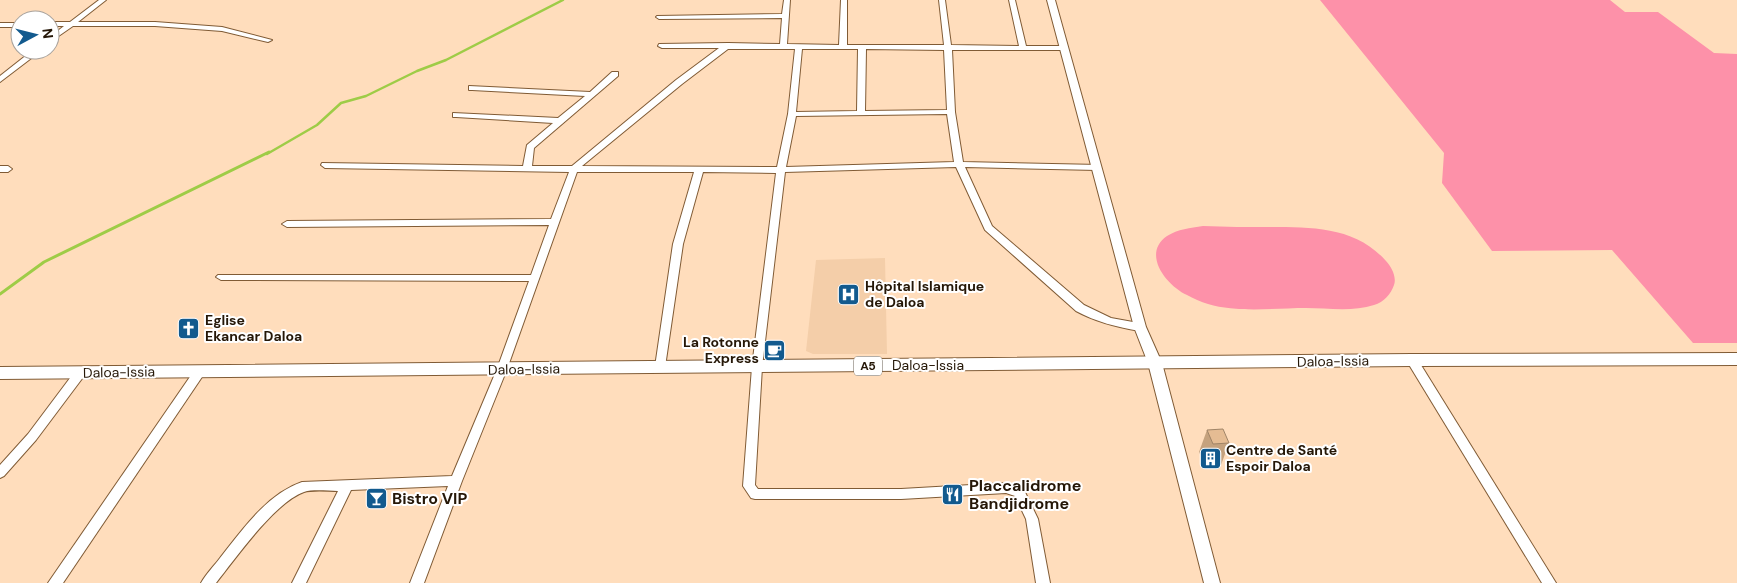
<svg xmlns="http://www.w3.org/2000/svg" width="1737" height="583" viewBox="0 0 1737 583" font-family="'DM Sans',sans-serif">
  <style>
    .built { fill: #f4cea9 }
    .green { fill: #fd91a9 }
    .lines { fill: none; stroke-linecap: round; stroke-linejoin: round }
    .stream-far1 { stroke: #9ecc47; stroke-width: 2.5 }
    .stream { stroke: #9ecc47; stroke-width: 3 }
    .minor-casing { stroke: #805b35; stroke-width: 2 }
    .tertiary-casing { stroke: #805b35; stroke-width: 2 }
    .primary-casing { stroke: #805b35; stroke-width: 2 }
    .minor { fill: #fff; fill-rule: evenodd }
    .tertiary { fill: #fff; fill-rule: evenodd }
    .primary { fill: #fff; fill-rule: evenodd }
    .wall { fill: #c5a27e }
    .building { fill: #e5bc93; stroke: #a08467 }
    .labels { text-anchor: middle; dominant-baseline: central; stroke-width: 4; stroke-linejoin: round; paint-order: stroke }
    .shield { fill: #fff; stroke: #665d51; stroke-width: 1 }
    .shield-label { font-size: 12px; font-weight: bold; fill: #251707 }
    .poi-label { font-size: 14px; font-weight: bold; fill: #251707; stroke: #fff; text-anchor: start }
    .street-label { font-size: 14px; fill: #251707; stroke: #fff }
    .near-poi-label { font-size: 16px; font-weight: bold; fill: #251707; stroke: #fff; text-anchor: start }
  </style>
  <rect width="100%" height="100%" fill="#ffddbc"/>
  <polygon class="built" points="885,258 887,354 813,354 806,351 816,260"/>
  <g class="green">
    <polygon points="1320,0 1610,0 1625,12 1658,12 1714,53 1737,54 1737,343 1693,343 1612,250 1492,251 1442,183 1444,153"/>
    <path d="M1203,226C1225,227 1248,227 1271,227C1313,227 1356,227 1386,261C1391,266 1397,277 1394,285C1391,294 1384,302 1374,305C1353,312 1327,308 1306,308C1275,308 1238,313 1208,304C1201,302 1193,298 1187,295C1167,286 1141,254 1167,236C1178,229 1190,228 1203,226Z"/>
  </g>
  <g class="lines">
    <polyline class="stream-far1" points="267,154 317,125 341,103 366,96 417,71 446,60 563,0"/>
    <polyline class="stream" points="0,294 44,262 269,152"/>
    <defs>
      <g id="minor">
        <polygon points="99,0 106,0 78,22 155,22 222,27 272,40 268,42 222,31 155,26 73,26 50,42 50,37 64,26 50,26 50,22 70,22"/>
        <path d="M784,0H790L787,44L839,45L841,0H847V45H944L939,0H945L951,45L1019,46L1009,0H1015L1026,46H1064L1068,48L1064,50H952L955,112L963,162L1100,165L1101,167L1100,169L1097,170L965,167L992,226L1084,305L1111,318L1144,324L1145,327L1144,330L1140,331C1117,327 1096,322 1076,311L985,230L956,167L785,172L762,367L755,485L758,489H901L1006,483L1023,488L1038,519L1050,583H1036L1026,519L1015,496L1006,493L901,499H755L751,498L743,486L752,367L776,173L703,172L683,244L665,367L664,370H656L655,367L673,244L694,172H577L507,369L462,481L424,583H410L448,486L351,490L306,583H292L338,491C328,491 313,489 304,492C275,502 235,559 216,583H201C206,574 214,566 220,558C242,530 267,494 302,482L452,476L497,369L529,281L221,280L216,277L218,275H531L549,225L287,227L282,224L287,221L551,219L569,172L325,168L321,165L322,163L523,166L527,145L553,123L456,117H453V113L558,118L585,96L472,90H469V86L590,92L612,72H618V76L534,148L532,166H572L676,80L719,48H662L658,46L659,44L728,43L780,44L782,18L659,19L656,17L657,16L782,14ZM728,49H795L788,114L777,167L582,166L682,84ZM802,49H858L857,111L796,112ZM866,49L944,50L947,110L865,111ZM947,114L954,162L786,167L796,116Z"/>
        <rect x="0" y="23" width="20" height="4"/>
        <polygon points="33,50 42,50 0,82 0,76"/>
        <polygon points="0,166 8,166 12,169 8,172 0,172"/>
        <polygon points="1412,356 1416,357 1556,583 1542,583 1408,363 1407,360 1408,357"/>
        <polygon points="200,367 204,368 205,371 204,374 63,583 48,583 196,368"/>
        <polygon points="80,369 84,370 85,373 84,376 36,440 4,476 0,478 0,465 28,434 76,370"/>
      </g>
      <polygon id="tertiary" points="1047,0 1055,0 1146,327 1162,363 1220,583 1204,583 1148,363 1134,327"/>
      <polygon id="primary" points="1737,353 1737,365 1412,366 0,379 0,367 1412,354"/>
    </defs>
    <use href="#minor" class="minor-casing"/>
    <use href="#tertiary" class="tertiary-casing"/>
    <use href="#primary" class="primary-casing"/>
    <use href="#minor" class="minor"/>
    <use href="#tertiary" class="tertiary"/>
    <use href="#primary" class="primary"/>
  </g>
  <polygon class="wall" points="1207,430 1229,443 1221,465 1205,466 1199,452"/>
  <polygon class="building" points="1223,429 1229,443 1213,444 1207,430"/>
  <defs>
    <symbol id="hospital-square" viewBox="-11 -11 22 22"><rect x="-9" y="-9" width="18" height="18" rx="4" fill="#125a8e" stroke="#fff"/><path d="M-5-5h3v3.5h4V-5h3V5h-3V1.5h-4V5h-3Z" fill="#fff"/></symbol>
    <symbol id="church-square" viewBox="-11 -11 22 22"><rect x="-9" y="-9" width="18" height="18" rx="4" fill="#125a8e" stroke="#fff"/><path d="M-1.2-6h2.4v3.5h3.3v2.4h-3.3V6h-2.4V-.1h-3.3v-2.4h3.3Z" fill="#fff"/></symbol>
    <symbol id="cafe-square" viewBox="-11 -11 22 22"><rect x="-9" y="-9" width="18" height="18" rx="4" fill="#125a8e" stroke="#fff"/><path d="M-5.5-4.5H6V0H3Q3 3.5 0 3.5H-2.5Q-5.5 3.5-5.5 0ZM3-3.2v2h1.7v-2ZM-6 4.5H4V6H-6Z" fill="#fff"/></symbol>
    <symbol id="building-square" viewBox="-11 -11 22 22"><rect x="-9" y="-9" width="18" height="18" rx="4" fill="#125a8e" stroke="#fff"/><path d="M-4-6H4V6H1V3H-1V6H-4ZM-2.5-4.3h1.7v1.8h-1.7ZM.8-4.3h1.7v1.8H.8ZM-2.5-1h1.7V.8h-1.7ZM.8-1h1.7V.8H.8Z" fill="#fff"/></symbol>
    <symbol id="restaurant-square" viewBox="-11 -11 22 22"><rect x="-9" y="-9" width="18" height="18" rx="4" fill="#125a8e" stroke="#fff"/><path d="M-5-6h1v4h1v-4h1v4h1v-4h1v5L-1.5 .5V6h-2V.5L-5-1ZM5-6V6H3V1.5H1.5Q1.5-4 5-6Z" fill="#fff"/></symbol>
    <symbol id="bar-square" viewBox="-11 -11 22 22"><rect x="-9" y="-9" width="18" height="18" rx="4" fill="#125a8e" stroke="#fff"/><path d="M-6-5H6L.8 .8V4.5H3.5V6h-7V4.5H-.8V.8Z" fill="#fff"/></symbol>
  </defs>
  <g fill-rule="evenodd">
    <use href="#hospital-square" x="836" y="282" width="25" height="25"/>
    <use href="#church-square" x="176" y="316" width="25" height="25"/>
    <use href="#cafe-square" x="762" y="338" width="25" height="25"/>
    <use href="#building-square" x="1198" y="446" width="25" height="25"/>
    <use href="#restaurant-square" x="940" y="482" width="25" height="25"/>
    <use href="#bar-square" x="364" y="486" width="25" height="25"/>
  </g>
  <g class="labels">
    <rect class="shield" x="854" y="356.5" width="28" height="19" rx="4"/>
    <g class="shield-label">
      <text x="868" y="366">A5</text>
    </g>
    <g class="poi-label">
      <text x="865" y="286">Hôpital Islamique<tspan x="865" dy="16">de Daloa</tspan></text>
      <text x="205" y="320">Eglise<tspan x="205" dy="16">Ekancar Daloa</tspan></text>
      <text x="759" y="342" text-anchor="end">La Rotonne<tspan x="759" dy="16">Express</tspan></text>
      <text x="1226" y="450">Centre de Santé<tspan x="1226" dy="16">Espoir Daloa</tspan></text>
    </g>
    <g class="street-label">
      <text transform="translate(1333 361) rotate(-1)">Daloa-Issia</text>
      <text x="928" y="365">Daloa-Issia</text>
      <text transform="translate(524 369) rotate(-1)">Daloa-Issia</text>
      <text transform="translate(119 372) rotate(-1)">Daloa-Issia</text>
    </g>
    <g class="near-poi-label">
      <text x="969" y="485">Placcalidrome<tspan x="969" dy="18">Bandjidrome</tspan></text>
      <text x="392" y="498">Bistro VIP</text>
    </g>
  </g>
  <g transform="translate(35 35) rotate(83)"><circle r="24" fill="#ffffff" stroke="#a8a29c"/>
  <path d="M0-4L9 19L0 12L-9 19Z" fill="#125a8e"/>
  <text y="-8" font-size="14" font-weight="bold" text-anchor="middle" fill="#251707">N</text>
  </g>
</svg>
